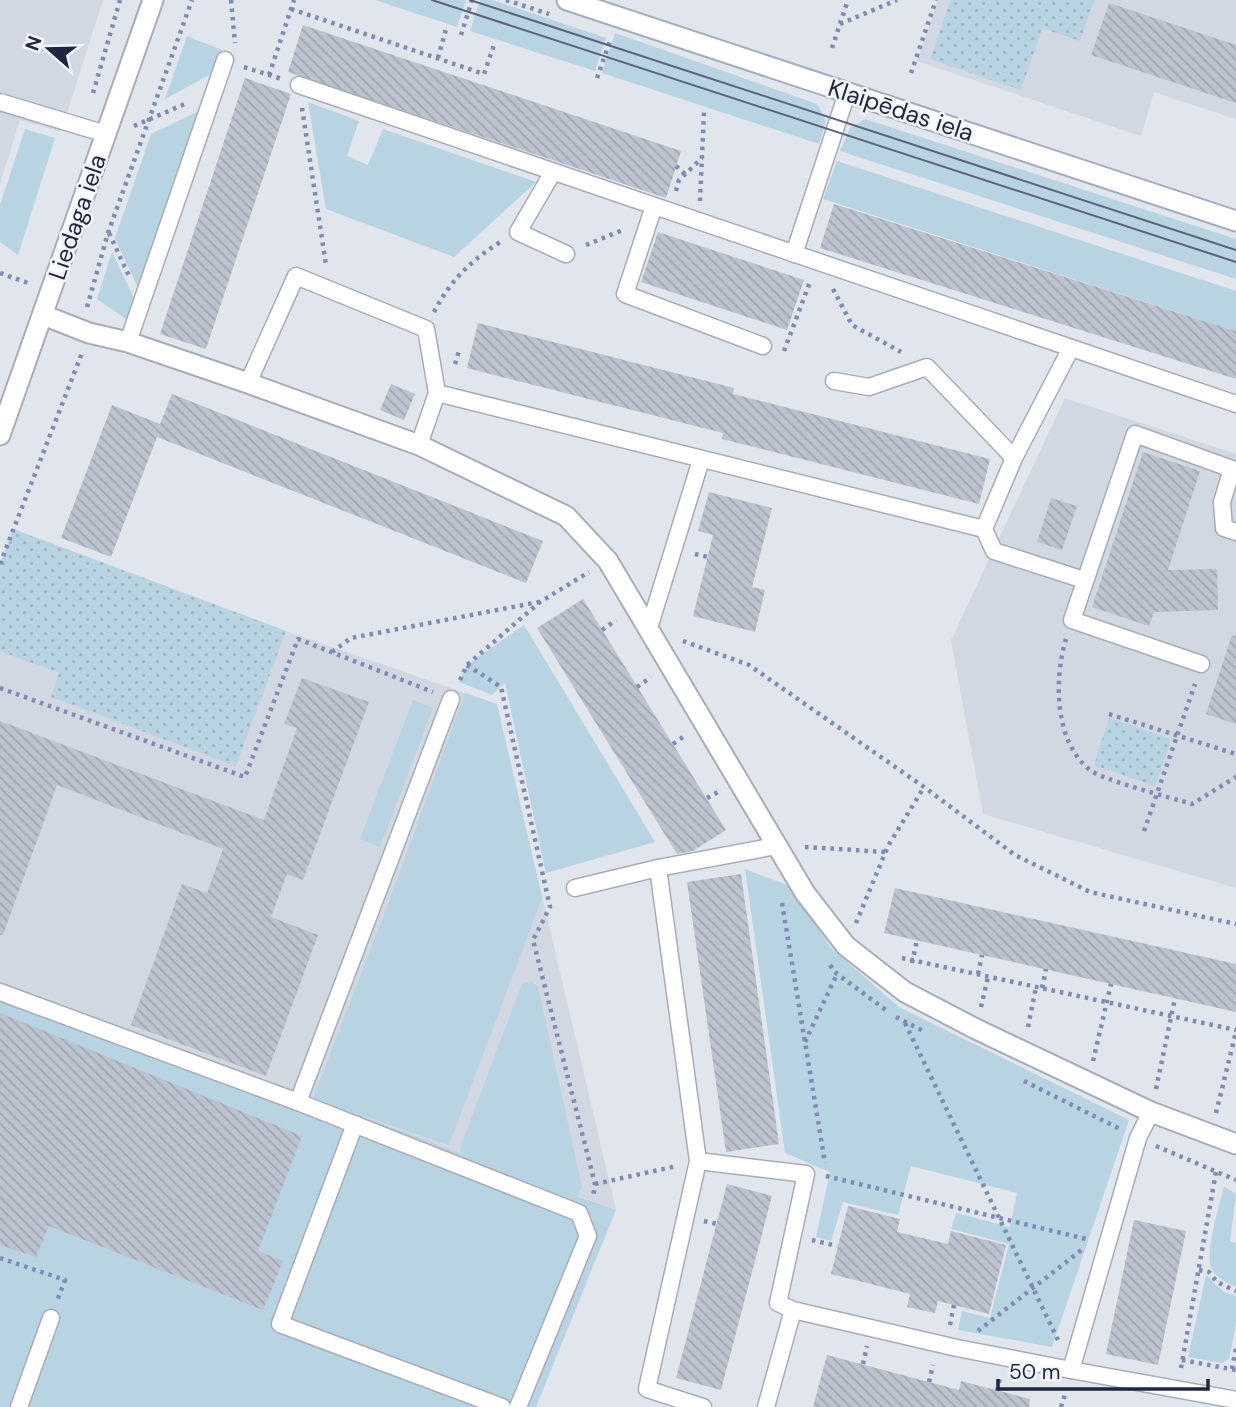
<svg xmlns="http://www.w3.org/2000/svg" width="1236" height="1407" viewBox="0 0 1236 1407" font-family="'DM Sans',sans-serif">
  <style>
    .built { fill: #d2d8e1 }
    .grass { fill: #b8d3e1 }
    .park { fill: url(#park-dots) }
    .building { fill: url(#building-back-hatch) }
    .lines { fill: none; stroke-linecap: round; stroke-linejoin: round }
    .service-casing { stroke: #a7acb9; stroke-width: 19 }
    .minor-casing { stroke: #a7acb9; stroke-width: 23 }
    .secondary-casing { stroke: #a4acc0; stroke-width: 23 }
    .path { stroke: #7e8cb5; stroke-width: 4.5; stroke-dasharray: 3.5 5; stroke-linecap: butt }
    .service { stroke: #fff; stroke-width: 16 }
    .minor { stroke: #fff; stroke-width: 19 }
    .secondary { stroke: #fff; stroke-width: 19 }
    .tram { stroke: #5a617c; stroke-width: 2 }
    .labels { text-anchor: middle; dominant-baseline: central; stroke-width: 5; stroke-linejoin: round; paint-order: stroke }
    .street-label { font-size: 24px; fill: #1f2640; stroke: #f2f5f9 }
  </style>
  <defs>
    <pattern id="park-dots" width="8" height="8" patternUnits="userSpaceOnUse" patternTransform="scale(1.75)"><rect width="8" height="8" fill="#b8d3e1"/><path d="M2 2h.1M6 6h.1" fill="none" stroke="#9eb5c2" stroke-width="1.8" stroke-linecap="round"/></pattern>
    <pattern id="building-back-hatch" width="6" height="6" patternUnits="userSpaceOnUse" patternTransform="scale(1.75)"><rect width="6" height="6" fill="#bcc3ce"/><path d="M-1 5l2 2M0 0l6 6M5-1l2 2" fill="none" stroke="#a1a7b2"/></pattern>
  </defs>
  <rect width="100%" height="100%" fill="#e1e6ed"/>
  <g class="built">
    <polygon points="0,0 103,0 61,132 20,120 0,184"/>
    <polygon points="938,0 1236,0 1236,119 1154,92 1141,136 917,61"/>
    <polygon points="1065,398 1236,454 1236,888 983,814 951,640"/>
    <polygon points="13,529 286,631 497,704 616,1210 0,982 0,564"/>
  </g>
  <g class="grass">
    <polygon points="375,0 466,0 457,27"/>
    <polygon points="480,0 492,0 606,38 595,71 470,31"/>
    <polygon points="615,33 817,104 826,121 819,144 602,73"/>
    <polygon points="187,36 222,50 213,73 165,99"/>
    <polygon points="308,102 359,121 347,156 368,165 383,129 536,182 454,257 326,209"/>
    <polygon points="197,112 140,292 115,238 151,134"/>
    <polygon points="865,119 1236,239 1236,279 840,151 850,128"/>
    <polygon points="25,129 55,138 18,255 0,242 0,205"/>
    <polygon points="837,161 1236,291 1236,331 823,199"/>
    <polygon points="112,252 136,302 129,321 97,299"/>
    <polygon points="524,625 655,842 546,873 505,683 492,695 459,682 467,665"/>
    <polygon points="465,693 497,704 542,898 449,1145 354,1113 461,1153 460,1148 522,984 531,981 538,987 582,1187 577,1196 616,1210 536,1407 0,1407 0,982 313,1098 390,899"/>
    <polygon points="413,700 433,708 380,847 360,839"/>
    <polygon points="745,869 793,887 830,947 899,1007 1129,1120 1052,1347 958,1330 962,1311 990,1318 1009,1244 951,1229 956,1213 1010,1227 1017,1193 911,1166 898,1215 843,1202 831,1241 816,1237 830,1172 785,1153"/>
    <path d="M1224,1186L1236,1194L1230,1241L1236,1243V1287C1227,1283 1214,1277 1211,1267C1205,1250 1220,1205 1224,1186Z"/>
    <polygon points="1206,1275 1224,1292 1236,1296 1236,1324 1229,1359 1222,1363 1188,1357"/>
  </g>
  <g class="park">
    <polygon points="951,0 1094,0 1080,41 1042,28 1021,90 930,59"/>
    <polygon points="13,529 286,631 236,766 51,697 59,673 0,651 0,564"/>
    <polygon points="1109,718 1171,739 1155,786 1094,765"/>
  </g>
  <g class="building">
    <polygon points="1109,3 1236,45 1236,103 1091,55"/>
    <polygon points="303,25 681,151 666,198 288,72"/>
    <polygon points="245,78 291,94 206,349 160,334"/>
    <polygon points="834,204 1236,331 1236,379 820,248"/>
    <polygon points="658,232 804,280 787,330 641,282"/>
    <polygon points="478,323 734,388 733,394 990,459 979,504 722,439 723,433 467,368"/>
    <polygon points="391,384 415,394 404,420 380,410"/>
    <polygon points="172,394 543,541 526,583 157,437 111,557 61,538 112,405 160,424"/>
    <polygon points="1143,452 1200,471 1168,570 1217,569 1218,610 1154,612 1149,626 1092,607"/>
    <polygon points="709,492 772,508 752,587 765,590 755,632 693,616 713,535 698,531"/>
    <polygon points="1051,498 1077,506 1062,550 1037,542"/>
    <polygon points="583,599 726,830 693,851 677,854 537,628"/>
    <polygon points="1232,635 1236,636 1236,724 1206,714"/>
    <polygon points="302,678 369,702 303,880 287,874 271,917 318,935 266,1076 131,1025 182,884 207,893 223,849 57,785 3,935 0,935 0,721 264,820 297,728 284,724"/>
    <polygon points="741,874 779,1144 726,1152 687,882"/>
    <polygon points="895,888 1236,964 1236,1012 884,933"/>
    <polygon points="0,1013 302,1136 258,1251 283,1261 263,1310 49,1226 36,1257 0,1245"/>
    <polygon points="727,1184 772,1196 721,1390 676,1378"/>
    <polygon points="848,1206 900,1219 897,1232 948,1244 951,1231 1006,1245 989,1314 938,1301 935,1313 907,1307 910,1294 831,1274"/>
    <polygon points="1134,1220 1186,1231 1158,1365 1106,1354"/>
    <polygon points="827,1355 959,1390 961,1381 1030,1399 1029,1407 813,1407"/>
  </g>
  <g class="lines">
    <defs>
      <g id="service">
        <polyline points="299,85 1236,404"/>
        <polyline points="0,102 106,134"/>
        <polyline points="553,172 518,232 566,254"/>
        <polyline points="654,206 625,294 763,346"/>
        <polyline points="794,254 847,93"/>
        <polyline points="128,342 225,60"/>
        <polyline points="834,381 869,387 927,367 1014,458"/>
        <polyline points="248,383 296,276 426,329 437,393 984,529 1014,458 1071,348"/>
        <polyline points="419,445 437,393"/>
        <polyline points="984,529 994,551 1084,580"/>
        <polyline points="649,628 701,460"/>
        <polyline points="1201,664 1072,620 1135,434 1232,469 1222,502 1224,528 1236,532"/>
        <polyline points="658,868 776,846"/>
        <polyline points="575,888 658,868 698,1161 647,1389 703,1407"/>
        <polyline points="0,992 298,1102 579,1213 588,1236 518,1407"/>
        <polyline points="298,1102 451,699"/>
        <polyline points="355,1124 280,1324 502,1407"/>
        <polyline points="698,1161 806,1174 778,1303 793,1310"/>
        <polyline points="1071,1370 1236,1400"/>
        <polyline points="19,1407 51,1318"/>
        <polyline points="766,1407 793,1310 957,1348 1071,1370 1138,1138 1151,1112"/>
      </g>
      <g id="minor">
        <polyline points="43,315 89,333 128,342 248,383 419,445 566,516 608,561 805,893 846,946 905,992 976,1029 1151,1112 1236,1144"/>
        <polyline points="0,435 153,0"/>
      </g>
      <polyline id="secondary" points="567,0 1236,221"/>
    </defs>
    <use href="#service" class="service-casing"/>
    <use href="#minor" class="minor-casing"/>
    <use href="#secondary" class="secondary-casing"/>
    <g class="path">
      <polyline points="231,0 235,43"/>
      <polyline points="506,0 549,14"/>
      <polyline points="291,9 484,74 494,45"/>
      <polyline points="840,24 897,0"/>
      <polyline points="461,35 472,0"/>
      <polyline points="832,48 848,0"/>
      <polyline points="438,58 446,29"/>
      <polyline points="244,67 282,79"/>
      <polyline points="911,73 936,0"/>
      <polyline points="269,75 294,0"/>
      <polyline points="597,78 611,38"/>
      <polyline points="93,93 120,0"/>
      <polyline points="302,108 326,265"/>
      <polyline points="134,126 187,103"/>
      <polyline points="676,166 686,175"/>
      <polyline points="676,191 679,180 702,158"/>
      <polyline points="700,201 704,112"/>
      <polyline points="109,233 129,276"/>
      <polyline points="586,245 623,230"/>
      <polyline points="0,273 28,283"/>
      <polyline points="833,289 852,325 901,352"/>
      <polyline points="87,307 108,233 192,0"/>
      <path d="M434,312C450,281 472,259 502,241"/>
      <polyline points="784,351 810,282"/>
      <polyline points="455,364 459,351"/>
      <polyline points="695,554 708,557"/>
      <polyline points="0,564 82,353"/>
      <polyline points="602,630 616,620"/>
      <path d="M1066,639C1054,678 1054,742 1090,770C1102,780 1172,798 1192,804L1236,777"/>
      <polyline points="683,641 749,665 924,787 1015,855 1090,892 1236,924"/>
      <polyline points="332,652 351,638 539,602"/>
      <polyline points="467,665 501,687 550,907 533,940 595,1184 593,1197"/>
      <polyline points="460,680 467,665 540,602 589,572"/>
      <polyline points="637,687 651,677"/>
      <polyline points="0,688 245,777 298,639 433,692"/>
      <polyline points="1109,714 1236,754"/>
      <polyline points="673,744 686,735"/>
      <polyline points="707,798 718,792"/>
      <polyline points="1144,831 1195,684"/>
      <polyline points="805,847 886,852"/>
      <polyline points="782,903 825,1163"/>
      <polyline points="856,923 888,846 924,787"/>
      <polyline points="902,958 1236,1030"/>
      <polyline points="912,963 917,940"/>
      <polyline points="830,965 837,974 886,1010"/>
      <polyline points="978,974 982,955"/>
      <polyline points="1042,988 1046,969"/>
      <polyline points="981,1007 988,977"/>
      <polyline points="896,1017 925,1032"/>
      <polyline points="905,1023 1058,1340"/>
      <polyline points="1028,1027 1036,987"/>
      <polyline points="805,1042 837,974"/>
      <polyline points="1093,1061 1111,984"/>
      <polyline points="1024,1081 1120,1129"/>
      <polyline points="1156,1089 1175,998"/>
      <polyline points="1216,1113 1236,1032"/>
      <polyline points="1156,1146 1236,1180"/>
      <polyline points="826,1176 1086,1239"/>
      <polyline points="595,1184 677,1166"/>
      <polyline points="704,1221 717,1224"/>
      <polyline points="812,1240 837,1246"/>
      <polyline points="0,1258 65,1280 57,1301"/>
      <polyline points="1199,1270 1209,1272 1217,1282 1236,1291"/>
      <polyline points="950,1325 954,1305"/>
      <polyline points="978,1331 1084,1248"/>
      <polyline points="1182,1360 1236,1370"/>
      <polyline points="863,1364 867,1346"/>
      <polyline points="1181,1368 1216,1172"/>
      <polyline points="1232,1369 1236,1348"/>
      <polyline points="929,1382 933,1365"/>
      <polyline points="997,1391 1000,1378"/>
      <polyline points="1061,1407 1066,1391"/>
    </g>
    <use href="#service" class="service"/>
    <use href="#minor" class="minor"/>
    <use href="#secondary" class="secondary"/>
    <g class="tram">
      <polyline points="432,0 1236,262"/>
      <polyline points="470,0 1236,250"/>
    </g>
  </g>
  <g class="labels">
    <g class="street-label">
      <text transform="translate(901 110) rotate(18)">Klaipēdas iela</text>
      <text transform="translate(77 217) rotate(-71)">Liedaga iela</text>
    </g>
  </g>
  <g transform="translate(49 49) rotate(290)" stroke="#f2f5f9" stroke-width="5" paint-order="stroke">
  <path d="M0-5L12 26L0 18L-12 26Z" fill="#1f2640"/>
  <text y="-10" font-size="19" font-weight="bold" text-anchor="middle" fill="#1f2640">N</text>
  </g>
  <path d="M998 1379v10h210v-10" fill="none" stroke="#1f2640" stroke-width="3.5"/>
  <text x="1009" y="1379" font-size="21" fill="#1f2640" stroke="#f2f5f9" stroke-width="5" paint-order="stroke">50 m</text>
</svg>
